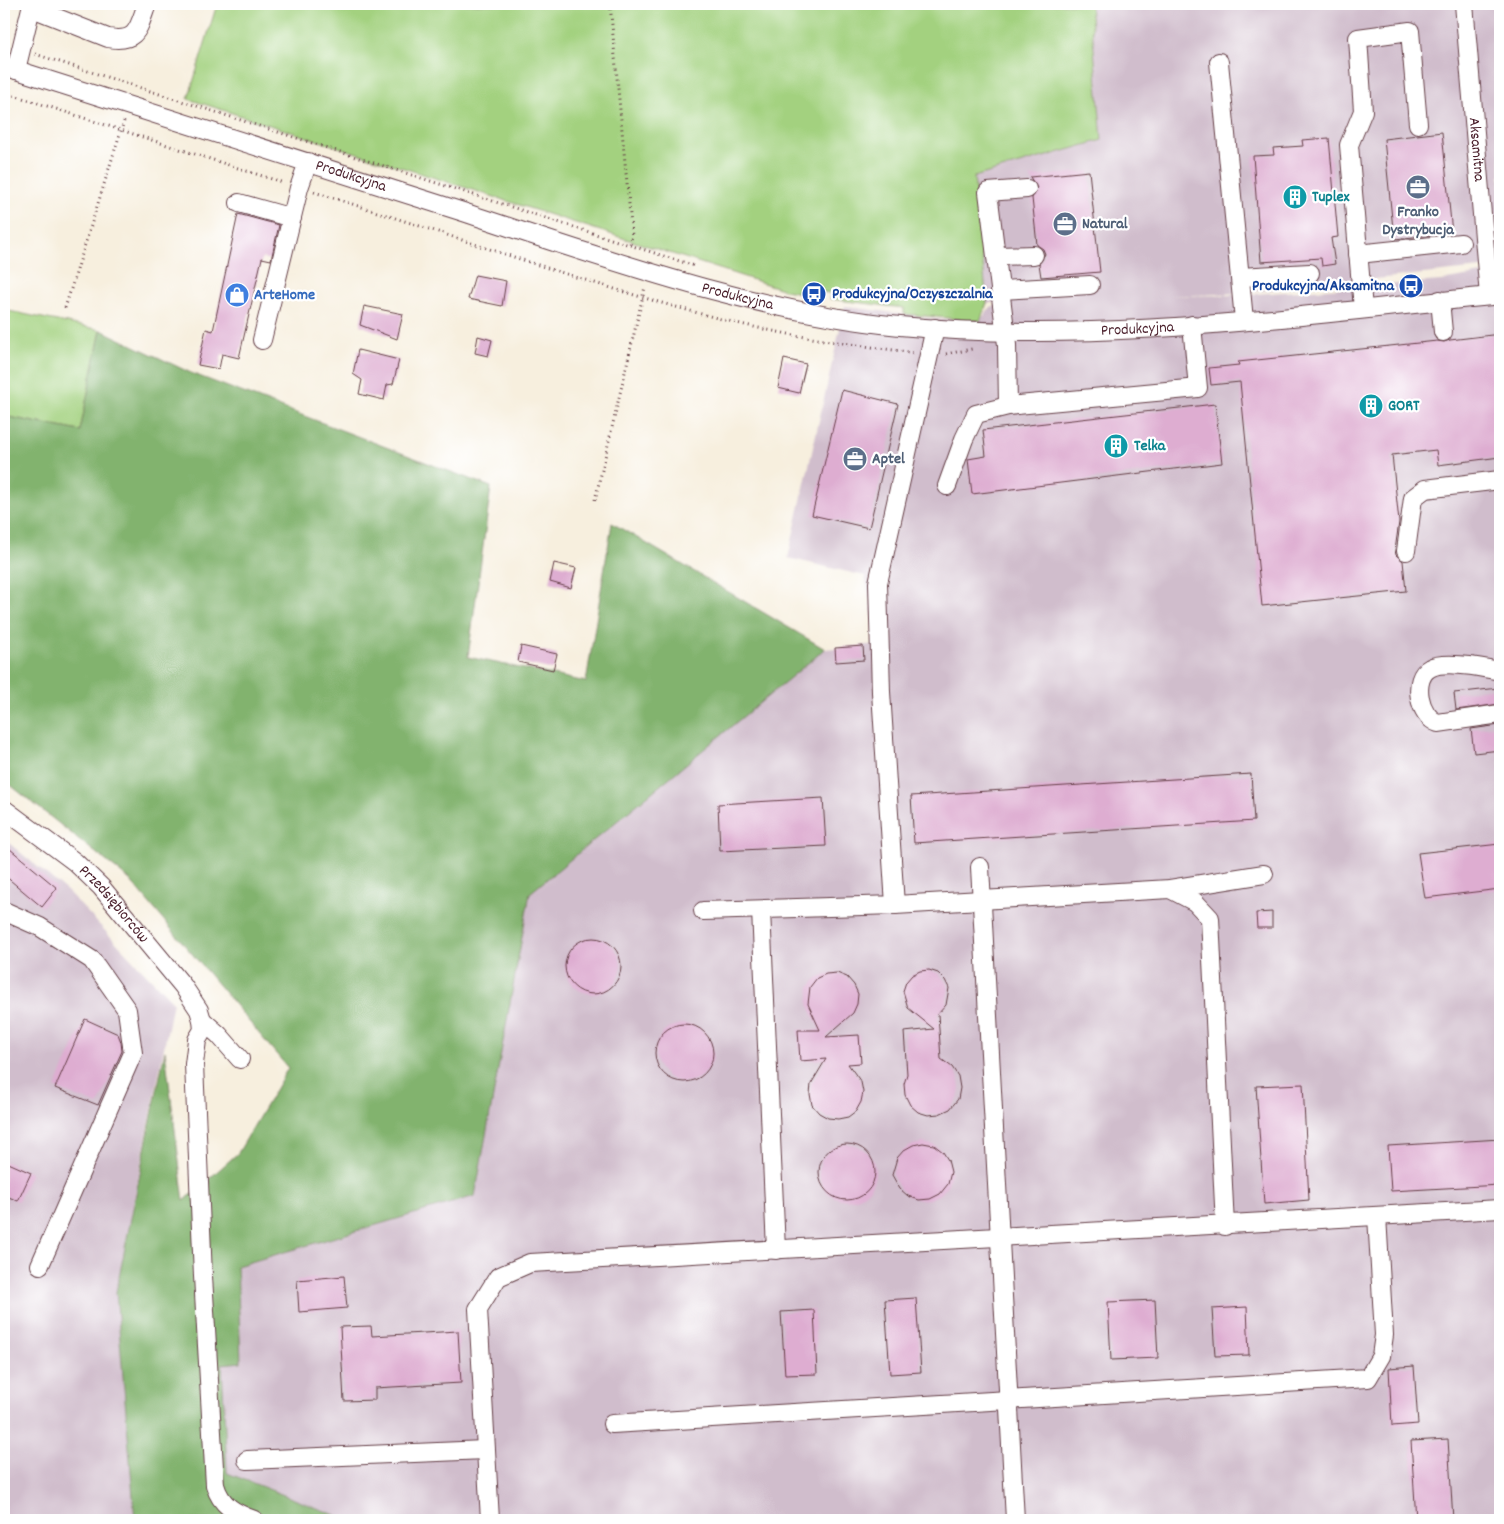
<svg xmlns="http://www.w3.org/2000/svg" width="1504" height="1524" viewBox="0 0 1504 1524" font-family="Dekko,sans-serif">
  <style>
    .industrial { fill: #d0bdcc }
    .green { fill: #a3d17f; stroke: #767855 }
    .forest { fill: #82b36e; stroke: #66694c }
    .building { fill: #deadd1 }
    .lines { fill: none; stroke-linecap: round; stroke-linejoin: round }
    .minor-casing { stroke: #643e46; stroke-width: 20 }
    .path { stroke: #643e46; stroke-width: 3; stroke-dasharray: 1 4; stroke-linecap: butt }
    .minor { stroke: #fff; stroke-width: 18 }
    .labels { text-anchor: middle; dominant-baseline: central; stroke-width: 4.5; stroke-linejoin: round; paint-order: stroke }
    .street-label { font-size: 16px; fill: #4a1f2b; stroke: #fff }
    .culture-label { font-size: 16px; font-weight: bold; fill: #0d838f; stroke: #fff; text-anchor: start }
    .service-label { font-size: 16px; font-weight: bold; fill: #4e5e75; stroke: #fff; text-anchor: start }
    .transit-label { font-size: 16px; font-weight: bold; fill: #164399; stroke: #fff; text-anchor: end }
    .shop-label { font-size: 16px; font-weight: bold; fill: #366cbe; stroke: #fff; text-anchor: start }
  </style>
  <rect width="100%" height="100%" fill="#fff"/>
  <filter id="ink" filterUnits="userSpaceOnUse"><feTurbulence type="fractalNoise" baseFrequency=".02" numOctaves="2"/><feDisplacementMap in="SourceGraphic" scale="10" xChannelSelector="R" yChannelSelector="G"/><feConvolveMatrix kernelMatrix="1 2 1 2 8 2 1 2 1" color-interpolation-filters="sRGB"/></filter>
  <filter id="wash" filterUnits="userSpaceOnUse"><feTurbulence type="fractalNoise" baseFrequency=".0096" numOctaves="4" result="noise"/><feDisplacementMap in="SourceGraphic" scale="20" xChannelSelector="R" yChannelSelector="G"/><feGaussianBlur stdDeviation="1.12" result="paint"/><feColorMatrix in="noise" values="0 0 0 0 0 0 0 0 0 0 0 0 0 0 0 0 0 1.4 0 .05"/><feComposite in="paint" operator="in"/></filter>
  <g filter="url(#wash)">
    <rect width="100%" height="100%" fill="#f7efde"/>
    <g class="industrial">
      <polygon points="1090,4 1500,4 1500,266 1241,293 1169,296 1241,295 1441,281 1500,271 1500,1520 348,1520 227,1473 222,1364 241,1362 236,1266 475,1196 530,893 825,649 878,644 865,576 788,558 845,306 935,319 979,321 991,307 1001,303 987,303 974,177 1102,140"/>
      <polygon points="4,839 68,892 173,1002 116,1292 135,1520 4,1520"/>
    </g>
    <g class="green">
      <polygon points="217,4 1090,4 1102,140 974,177 987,303 980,321 904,314 904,308 830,299 830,293 802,289 801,293 785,290 188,99"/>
      <polygon points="4,310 101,330 80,431 4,416"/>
    </g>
    <polygon class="forest" points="101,330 191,373 491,487 468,657 586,682 612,523 825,649 530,893 475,1196 237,1266 241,1362 222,1364 227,1473 348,1520 135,1520 116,1292 165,1051 184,1201 238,1153 288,1068 130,880 4,780 4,416 80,431"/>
    <g id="blocks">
      <g class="building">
        <polygon points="1442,132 1452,233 1394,239 1384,139"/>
        <polygon points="1329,138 1338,237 1331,238 1335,264 1322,266 1321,258 1261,262 1253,156 1274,155 1273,148 1303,146 1302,140"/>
        <polygon points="1089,171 1100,272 1041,277 1039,264 1045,254 1043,249 1037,245 1032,198 1037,188 1030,177"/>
        <polygon points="238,214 279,225 271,260 262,258 239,358 222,354 219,369 198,365 206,329 213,331"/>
        <polygon points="475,275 506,281 502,306 468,299"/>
        <polygon points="364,306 403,314 397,339 360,325"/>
        <polygon points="1500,334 1500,457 1438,465 1436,450 1392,455 1399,522 1395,550 1396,555 1403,561 1406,591 1262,606 1240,382 1211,385 1209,368 1239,365 1238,362 1437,341 1444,342 1450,340"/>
        <polygon points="478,336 492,340 488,356 475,353"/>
        <polygon points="358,350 399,360 393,384 387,385 384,400 359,394 362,380 353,374"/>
        <polygon points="784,359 806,364 799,393 778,388"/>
        <polygon points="842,390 898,404 869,528 812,515"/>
        <polygon points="1215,404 1222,463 972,494 968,459 986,456 983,430"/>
        <polygon points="554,563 576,568 571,588 550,582"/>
        <polygon points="521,646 557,654 553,670 518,662"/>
        <polygon points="863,646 864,660 836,662 835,648"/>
        <polygon points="1499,688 1500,704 1456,710 1454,693"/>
        <polygon points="1500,725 1500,750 1474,753 1471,729"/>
        <polygon points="1251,774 1254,821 914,843 911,796"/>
        <polygon points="823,798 826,846 720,851 718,804"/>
        <polygon points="4,844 57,888 42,907 4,875"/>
        <polygon points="1500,844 1500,889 1425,898 1418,853"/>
        <polygon points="1272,912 1272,928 1257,928 1256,913"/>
        <circle cx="593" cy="966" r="28"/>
        <polygon points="929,970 938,973 945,980 949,988 946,1005 938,1014 941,1059 952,1067 958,1076 960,1088 958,1099 950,1109 939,1114 928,1115 918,1112 910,1105 905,1095 904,1084 907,1074 904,1032 934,1029 908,1008 903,991 906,982 912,975 920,971"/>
        <polygon points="837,973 847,977 854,985 858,994 857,1004 853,1013 826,1037 859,1035 861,1063 848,1064 861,1082 863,1092 861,1102 856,1111 848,1117 838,1119 828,1118 819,1113 812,1105 810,1094 811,1084 826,1059 800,1061 798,1030 820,1030 808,1004 810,987 817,978 826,974"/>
        <polygon points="85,1019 118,1034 121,1042 122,1051 98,1105 55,1088"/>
        <circle cx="684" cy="1053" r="29"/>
        <polygon points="1303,1084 1309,1200 1264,1204 1256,1086"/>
        <polygon points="1500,1139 1500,1185 1391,1191 1388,1146"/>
        <polygon points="923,1143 934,1145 943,1152 948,1160 951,1172 948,1184 940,1194 930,1199 919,1200 908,1196 900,1189 892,1175 897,1158 904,1150 913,1145"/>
        <circle cx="847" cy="1172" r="28"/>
        <polygon points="4,1161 31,1173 18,1201 4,1195"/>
        <polygon points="344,1276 347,1308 299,1312 297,1280"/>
        <polygon points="916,1298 921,1372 890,1374 885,1300"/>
        <polygon points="1155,1300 1158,1358 1111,1360 1108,1302"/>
        <polygon points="1247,1307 1249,1355 1215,1356 1212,1309"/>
        <polygon points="814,1310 817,1374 785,1375 781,1312"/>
        <polygon points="371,1326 372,1336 458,1331 461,1383 375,1388 375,1400 344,1401 340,1327"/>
        <polygon points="1414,1366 1418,1424 1392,1426 1389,1368"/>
        <polygon points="1448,1439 1453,1520 1416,1520 1411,1441"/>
      </g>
    </g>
  </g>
  <g filter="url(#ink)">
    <use href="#blocks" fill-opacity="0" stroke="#643e46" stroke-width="1"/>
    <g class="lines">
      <defs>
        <g id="minor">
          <path id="s1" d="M1464,4L1489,296"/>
          <path d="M32,8L108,38C138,43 138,28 147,4"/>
          <polyline points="1219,62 1244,320"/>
          <path id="s2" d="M4,66C156,114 308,162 460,211C604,258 749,311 900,326C1100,345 1301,315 1500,295"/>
          <polyline points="16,70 32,4"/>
          <polyline points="239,203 292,218"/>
          <polyline points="1358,254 1461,243"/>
          <polyline points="996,256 1034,255"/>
          <polyline points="1240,277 1310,273"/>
          <polyline points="1001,290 1090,285"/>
          <polyline points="1440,300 1443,332"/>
          <polyline points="1363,309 1349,145 1363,111 1358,38 1410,31 1418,124"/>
          <polyline points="262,340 299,188 308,162"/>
          <polyline points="1008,406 1007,345 988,192 1027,189"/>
          <polyline points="947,486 964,439 976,414 1008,406 1198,388 1192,325"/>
          <polyline points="1406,551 1413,498 1425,489 1500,480"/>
          <path d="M1500,671C1485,668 1444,660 1430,668C1411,678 1419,717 1438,723L1500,714"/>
          <path id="s3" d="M4,809L75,862L101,887L183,986L199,1010L202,1020L203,1030L197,1040L194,1064L203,1276L215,1485C221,1506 235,1513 254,1520"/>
          <polyline points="980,867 1015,1520"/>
          <polyline points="1170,889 1195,902 1210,918 1225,1226"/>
          <polyline points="895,905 1170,889 1264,874"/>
          <polyline points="761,910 776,1250"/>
          <polyline points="4,911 40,927 92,960 127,1010 133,1053 40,1265"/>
          <polyline points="703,911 895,905 881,692 878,583 935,328"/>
          <polyline points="202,1020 219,1035 240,1059"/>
          <polyline points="612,1424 1368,1378 1381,1356 1384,1335 1377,1216"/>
          <polyline points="247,1460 485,1450"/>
          <polyline points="490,1520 478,1309 498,1277 530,1263 1500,1209"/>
        </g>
      </defs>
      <use href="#minor" class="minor-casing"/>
      <g class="path">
        <polyline points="610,4 632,236 630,244"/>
        <polyline points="35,54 695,266"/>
        <polyline points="4,92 284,183"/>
        <path d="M314,192C450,234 584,284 721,319C785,336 850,344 915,353"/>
        <polyline points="65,308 124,121"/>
        <polyline points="946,354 972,349"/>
        <polyline points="595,500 645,287"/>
      </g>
      <use href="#minor" class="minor"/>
    </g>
  </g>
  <defs>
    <symbol id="office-disc" viewBox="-11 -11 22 22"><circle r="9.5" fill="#5c6f8a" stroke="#fff"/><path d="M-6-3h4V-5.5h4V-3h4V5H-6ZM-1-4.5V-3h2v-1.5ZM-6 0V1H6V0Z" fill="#fff"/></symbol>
    <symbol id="building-disc" viewBox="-11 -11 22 22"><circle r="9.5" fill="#0f9aa8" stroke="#fff"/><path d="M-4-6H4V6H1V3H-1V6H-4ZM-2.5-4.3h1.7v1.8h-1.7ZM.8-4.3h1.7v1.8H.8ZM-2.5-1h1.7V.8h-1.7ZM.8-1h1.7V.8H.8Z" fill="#fff"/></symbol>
    <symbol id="bus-disc" viewBox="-11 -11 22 22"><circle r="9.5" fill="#1a4fb4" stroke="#fff"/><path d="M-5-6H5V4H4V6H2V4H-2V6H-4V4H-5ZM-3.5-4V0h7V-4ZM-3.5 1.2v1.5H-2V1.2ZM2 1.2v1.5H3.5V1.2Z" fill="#fff"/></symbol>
    <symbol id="shop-disc" viewBox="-11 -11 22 22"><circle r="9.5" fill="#3f7fe0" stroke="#fff"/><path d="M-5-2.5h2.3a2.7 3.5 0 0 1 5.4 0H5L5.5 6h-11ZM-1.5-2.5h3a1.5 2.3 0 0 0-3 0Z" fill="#fff"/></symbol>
  </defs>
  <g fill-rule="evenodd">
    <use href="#office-disc" x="1404" y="173" width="28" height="28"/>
    <use href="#building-disc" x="1281" y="183" width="28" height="28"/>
    <use href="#office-disc" x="1051" y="210" width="28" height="28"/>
    <use href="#bus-disc" x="1397" y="272" width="28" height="28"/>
    <use href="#bus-disc" x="800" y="280" width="28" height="28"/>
    <use href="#shop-disc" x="223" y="281" width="28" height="28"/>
    <use href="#building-disc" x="1357" y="392" width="28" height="28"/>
    <use href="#building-disc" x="1102" y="432" width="28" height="28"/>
    <use href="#office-disc" x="841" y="445" width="28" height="28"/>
  </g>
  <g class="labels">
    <g class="street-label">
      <text stroke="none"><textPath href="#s1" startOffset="146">Aksamitna</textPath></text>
      <text stroke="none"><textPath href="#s2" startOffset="364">Produkcyjna</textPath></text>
      <text stroke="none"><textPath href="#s2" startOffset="769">Produkcyjna</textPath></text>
      <text stroke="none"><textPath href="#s2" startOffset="1172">Produkcyjna</textPath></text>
      <text stroke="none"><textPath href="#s3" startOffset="146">Przedsiębiorców</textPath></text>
    </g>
    <g class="culture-label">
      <text x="1312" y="197">Tuplex</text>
      <text x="1388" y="406">GORT</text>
      <text x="1134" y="446">Telka</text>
    </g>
    <g class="service-label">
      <text x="1418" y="212" text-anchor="middle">Franko<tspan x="1418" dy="18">Dystrybucja</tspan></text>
      <text x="1082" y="224">Natural</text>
      <text x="872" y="459">Aptel</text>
    </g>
    <g class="transit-label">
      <text x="1394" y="286">Produkcyjna/Aksamitna</text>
      <text x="832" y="294" text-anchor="start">Produkcyjna/Oczyszczalnia</text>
    </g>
    <g class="shop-label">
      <text x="254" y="295">ArteHome</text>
    </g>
  </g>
  <rect width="1504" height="1524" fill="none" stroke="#fff" stroke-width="20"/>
</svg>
